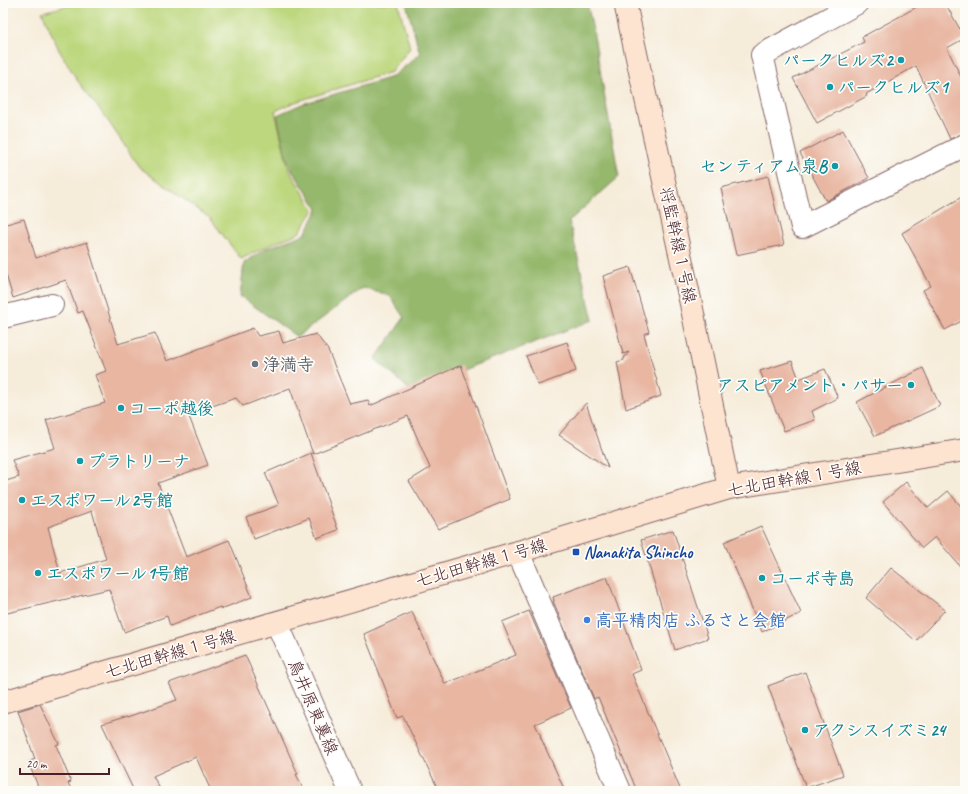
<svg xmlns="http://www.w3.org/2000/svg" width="968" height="794" viewBox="0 0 968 794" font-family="Caveat,'Klee One',sans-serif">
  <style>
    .green { fill: #bcd77d; stroke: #837b54 }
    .forest { fill: #95b86c; stroke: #706c4c }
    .building { fill: #e8b6a1; fill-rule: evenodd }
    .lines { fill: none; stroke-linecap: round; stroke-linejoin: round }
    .street-casing { stroke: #866768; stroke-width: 24 }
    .secondary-casing { stroke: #866768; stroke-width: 24 }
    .street { stroke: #fff; stroke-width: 22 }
    .secondary { stroke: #fde4d1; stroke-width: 22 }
    .culture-dot { fill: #0f9aa8; stroke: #fdfcf7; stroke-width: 1.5 }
    .worship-dot { fill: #6b7280; stroke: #fdfcf7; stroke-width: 1.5 }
    .transit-dot { fill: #1a4fb4; stroke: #fdfcf7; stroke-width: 1.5 }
    .shop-dot { fill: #3f7fe0; stroke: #fdfcf7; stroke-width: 1.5 }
    .labels { text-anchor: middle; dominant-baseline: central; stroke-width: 3.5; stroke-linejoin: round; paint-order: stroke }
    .culture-label { font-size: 17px; font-weight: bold; fill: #0d838f; stroke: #fdfcf7; text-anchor: start }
    .street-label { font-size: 17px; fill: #4a1f2b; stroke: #fdfcf7 }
    .worship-label { font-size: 17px; font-weight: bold; fill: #5b616d; stroke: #fdfcf7; text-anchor: start }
    .transit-label { font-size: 17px; font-weight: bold; fill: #164399; stroke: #fdfcf7; text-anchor: start }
    .shop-label { font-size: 17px; font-weight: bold; fill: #366cbe; stroke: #fdfcf7; text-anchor: start }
  </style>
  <rect width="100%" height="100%" fill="#fdfcf7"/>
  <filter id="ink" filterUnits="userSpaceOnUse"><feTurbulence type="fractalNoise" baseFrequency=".025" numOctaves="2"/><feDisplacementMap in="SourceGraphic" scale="8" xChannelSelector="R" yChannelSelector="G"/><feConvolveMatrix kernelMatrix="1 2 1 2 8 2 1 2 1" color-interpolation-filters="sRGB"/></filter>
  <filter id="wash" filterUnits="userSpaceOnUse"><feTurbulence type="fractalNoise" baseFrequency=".012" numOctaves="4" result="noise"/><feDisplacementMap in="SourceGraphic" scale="16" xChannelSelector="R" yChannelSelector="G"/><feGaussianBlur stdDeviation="0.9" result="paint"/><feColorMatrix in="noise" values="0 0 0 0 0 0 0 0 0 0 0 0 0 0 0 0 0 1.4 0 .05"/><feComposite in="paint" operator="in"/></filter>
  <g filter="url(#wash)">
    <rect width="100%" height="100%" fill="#f6ecda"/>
    <polygon class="green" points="79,3 398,3 410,48 391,72 295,102 275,111 289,170 314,210 299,233 274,243 241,259 210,218 139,167 106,118 77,80 59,50 42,12"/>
    <polygon class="forest" points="406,3 587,3 593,30 619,177 569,221 593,320 410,390 375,359 404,318 390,296 363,288 297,337 240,296 244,263 265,249 305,234 318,209 291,169 285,153 277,115 302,104 392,77 420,54"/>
    <g id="blocks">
      <g class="building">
        <polygon points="924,3 945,3 965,38 947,48 965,85 965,133 950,139 916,66 866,94 867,96 817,123 793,78 864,42 862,37"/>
        <polygon points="843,130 869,178 826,201 800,153"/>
        <polygon points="768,176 784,245 736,255 721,188"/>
        <polygon points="965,195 965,319 945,330 923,290 931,286 902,233"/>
        <path d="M24,219L36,258L87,242L118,344L155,333L167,361L253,328L258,336L279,331L283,343L316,334L328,350L350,404L368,400L370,406L461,365L510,499L438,529L409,481L430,468L408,416L313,454L290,388L243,406L236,398L188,414L208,465L158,483L186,557L229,540L252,597L221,609L220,607L170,626L167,616L124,632L109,589L3,614V482L19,477L12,460L55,448L46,420L105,403L95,375L106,371L83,311L78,313L66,280L13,298L3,265V225ZM92,511L106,559L60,573L48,527Z"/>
        <polygon points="630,267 649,332 644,334 661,396 626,409 617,362 624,360 624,358 629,352 623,354 603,276"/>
        <polygon points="567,342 576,371 538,385 526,356"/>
        <polygon points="792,361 799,379 825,369 838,398 812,411 815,420 784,431 760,371"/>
        <polygon points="923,368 940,406 875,436 857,402"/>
        <polygon points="586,403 608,468 559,435"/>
        <polygon points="311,453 338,530 317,538 309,518 254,539 246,517 279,505 265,473"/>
        <polygon points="906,482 928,508 948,491 965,511 965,572 935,537 922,548 883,502"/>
        <polygon points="761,526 801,613 762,632 724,542"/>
        <polygon points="673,530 708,638 675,650 641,540"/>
        <polygon points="891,568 945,610 916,641 866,598"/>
        <polygon points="607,577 641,670 632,674 681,791 637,791 598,697 594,699 553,601 554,601 553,597"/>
        <polygon points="529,611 571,708 535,724 541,736 540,736 565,791 439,791 403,716 397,718 364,634 412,612 445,684 516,655 502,622"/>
        <polygon points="245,655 298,774 296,774 304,791 211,791 196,757 153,776 161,791 134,791 102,724 128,716 128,717 177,700 169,683"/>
        <polygon points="805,672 843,775 806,788 768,686"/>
        <polygon points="40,704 59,744 56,745 71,782 68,783 72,791 40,791 28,762 35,759 18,711"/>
      </g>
    </g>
  </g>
  <g filter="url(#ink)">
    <use href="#blocks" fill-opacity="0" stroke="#866768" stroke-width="1"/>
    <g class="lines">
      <defs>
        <g id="street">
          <polyline points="857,3 762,55 802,227 965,145"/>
          <polyline points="3,317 52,305"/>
          <polyline points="518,552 620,791"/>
          <polyline points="277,623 350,791"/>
        </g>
        <g id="secondary">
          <polyline points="625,3 691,304 729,488"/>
          <polyline points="3,702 518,552 729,488 965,450"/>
        </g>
      </defs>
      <use href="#street" class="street-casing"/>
      <use href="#secondary" class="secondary-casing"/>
      <use href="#street" class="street"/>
      <use href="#secondary" class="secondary"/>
    </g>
  </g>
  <g class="culture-dot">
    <circle cx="901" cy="60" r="4"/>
    <circle cx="830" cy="87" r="4"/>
    <circle cx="835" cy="166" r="4"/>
    <circle cx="911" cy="385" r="4"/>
    <circle cx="121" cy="408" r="4"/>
    <circle cx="80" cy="461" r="4"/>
    <circle cx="22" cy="500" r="4"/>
    <circle cx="38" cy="573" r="4"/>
    <circle cx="762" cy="578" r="4"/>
    <circle cx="805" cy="730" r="4"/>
  </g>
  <circle class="worship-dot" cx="255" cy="364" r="4"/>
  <rect class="transit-dot" x="572" y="548" width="8" height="8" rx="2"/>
  <circle class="shop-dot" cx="587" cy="620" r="4"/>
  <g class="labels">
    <g class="culture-label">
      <text x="893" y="60" text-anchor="end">パークヒルズ2</text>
      <text x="838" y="87">パークヒルズ1</text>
      <text x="827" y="166" text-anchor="end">センティアム泉B</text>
      <text x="903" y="385" text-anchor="end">アスピアメント・パサー</text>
      <text x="129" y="408">コーポ越後</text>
      <text x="88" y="461">プラトリーナ</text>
      <text x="30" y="500">エスポワール2号館</text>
      <text x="46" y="573">エスポワール1号館</text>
      <text x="770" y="578">コーポ寺島</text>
      <text x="813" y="730">アクシスイズミ24</text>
    </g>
    <g class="street-label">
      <text transform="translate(678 245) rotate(78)">将監幹線１号線</text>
      <text transform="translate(794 479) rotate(-10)">七北田幹線１号線</text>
      <text transform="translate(481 563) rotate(-16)">七北田幹線１号線</text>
      <text transform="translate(170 654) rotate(-16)">七北田幹線１号線</text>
      <text transform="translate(313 707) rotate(67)">鳥井原東裏線</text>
    </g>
    <g class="worship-label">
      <text x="263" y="364">浄満寺</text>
    </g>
    <g class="transit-label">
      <text x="584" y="552">Nanakita Shincho</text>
    </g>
    <g class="shop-label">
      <text x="595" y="620">高平精肉店 ふるさと会館</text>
    </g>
  </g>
  <rect width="968" height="794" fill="none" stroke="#fdfcf7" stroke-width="16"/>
  <path d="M20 768v6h89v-6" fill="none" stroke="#4a1f2b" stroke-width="2"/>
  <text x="26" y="768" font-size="12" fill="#4a1f2b" stroke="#fdfcf7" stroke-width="3" paint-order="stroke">20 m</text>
</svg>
